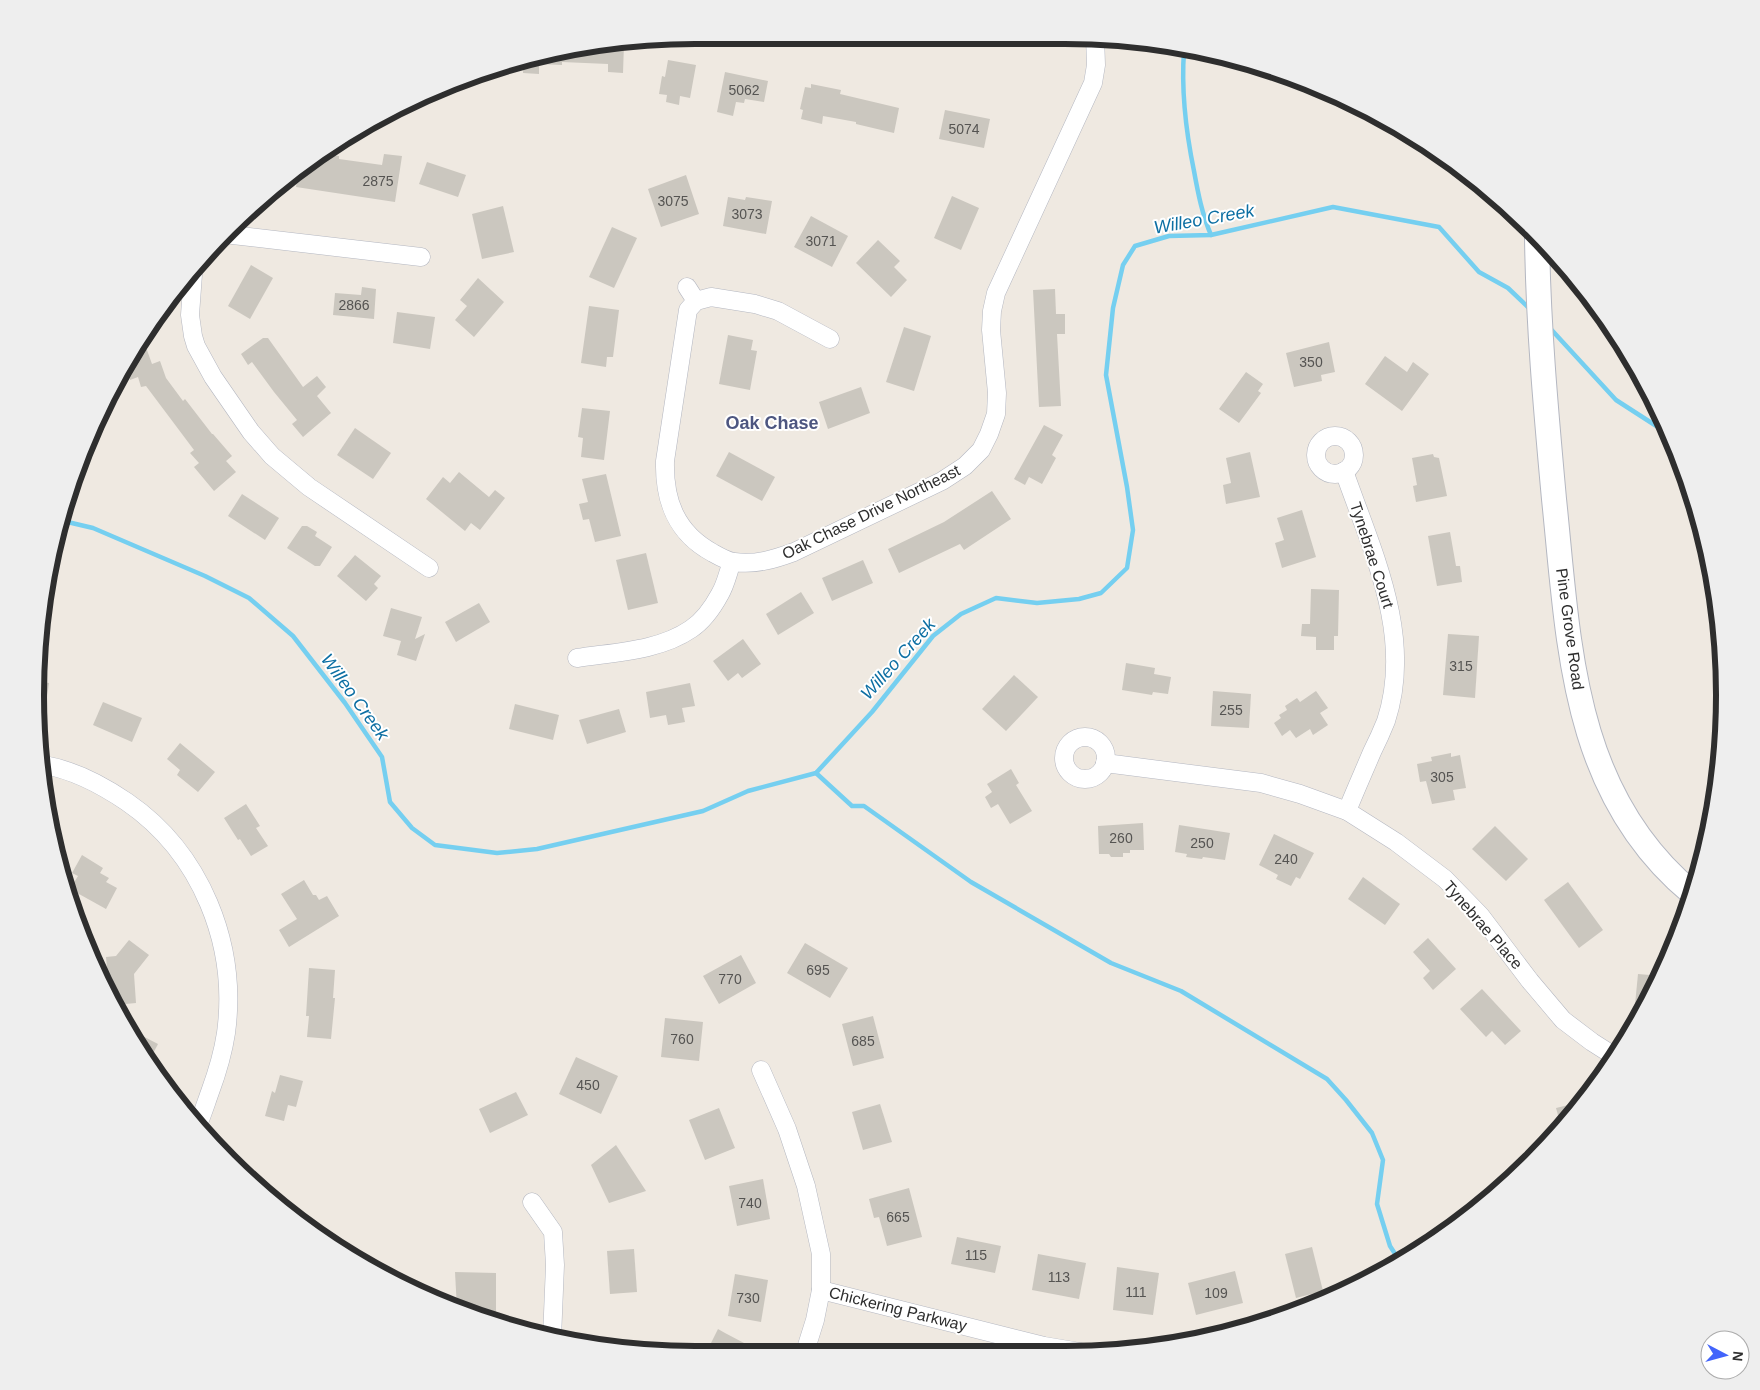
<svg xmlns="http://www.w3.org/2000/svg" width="1760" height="1390" viewBox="0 0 1760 1390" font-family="Helvetica,sans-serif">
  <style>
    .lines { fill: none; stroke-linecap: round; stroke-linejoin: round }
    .stream { stroke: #75cff0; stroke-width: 4.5 }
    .building { fill: #cbc7bf }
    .street-casing { stroke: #b4b7c1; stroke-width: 19 }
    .secondary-casing { stroke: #b4b7c1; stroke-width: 26 }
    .street { stroke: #fff; stroke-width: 18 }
    .secondary { stroke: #fff; stroke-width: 24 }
    .labels { text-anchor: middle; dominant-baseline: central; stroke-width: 4; stroke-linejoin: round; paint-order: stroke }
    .number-label { font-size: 14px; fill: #555452 }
    .street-label { font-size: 16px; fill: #2e2e2e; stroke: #fff }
    .water-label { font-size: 18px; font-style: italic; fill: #0d6fa3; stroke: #fff }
    .neighbourhood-label { font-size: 18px; font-weight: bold; fill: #4d5680; stroke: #fff }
    .rim { fill: none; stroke: #2e2e2e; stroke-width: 6 }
  </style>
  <rect width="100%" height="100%" fill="#efe9e1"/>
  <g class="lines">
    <g class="stream">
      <path d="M1184,51C1181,92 1186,132 1194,171C1198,193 1202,214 1211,235"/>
      <polyline points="1548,326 1616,400 1661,429 1666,430"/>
      <polyline points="59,520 93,528 205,576 249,598 293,636 345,703 382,757 390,802 412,828 435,845 497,853 537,849 703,811 748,791 816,773 872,712 933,636 961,614 996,598 1037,603 1079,599 1101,593 1127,568 1133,530 1127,487 1106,375 1113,308 1123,265 1135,246 1169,236 1211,235 1333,207 1439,227 1479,272 1508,288 1530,309"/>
      <polyline points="816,773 852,806 864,806 971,882 1111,963 1181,991 1327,1079 1346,1100 1372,1133 1383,1160 1377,1204 1390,1246 1401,1263"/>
    </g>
  </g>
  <g class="building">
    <polygon points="624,44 623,73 608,72 608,64 562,62 562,65 539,64 539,74 523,73 524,57"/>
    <polygon points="668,60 696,65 690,98 680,96 679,105 666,102 667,95 659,94 662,76 665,77"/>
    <polygon points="725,72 768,81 764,102 745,99 744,103 736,102 733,116 717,112"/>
    <polygon points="811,84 841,90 840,94 899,108 894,133 856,124 856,122 823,116 822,124 801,119 803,110 800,109 805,87 811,88"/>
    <polygon points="945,110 990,119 984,148 939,139"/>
    <polygon points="325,154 339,156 339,159 382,165 384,154 402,156 395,202 296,187 298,175"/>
    <polygon points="427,162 466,175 458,197 419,184"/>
    <polygon points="686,175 699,214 661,227 648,189"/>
    <polygon points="952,196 979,208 961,250 934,238"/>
    <polygon points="728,197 745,200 746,197 772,201 766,234 723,226"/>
    <polygon points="503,206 514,252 482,259 472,214"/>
    <polygon points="811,216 848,236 832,267 794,247"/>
    <polygon points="612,227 637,238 614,288 589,277"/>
    <polygon points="878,240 900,261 894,267 907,280 891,297 856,263"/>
    <polygon points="251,265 273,278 250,319 228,306"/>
    <polygon points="478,278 504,302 474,337 455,320 467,306 460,300"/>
    <polygon points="362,287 376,289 374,319 333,315 335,293 361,295"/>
    <polygon points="1055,289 1056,314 1065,314 1065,334 1057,334 1061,406 1039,407 1033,290"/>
    <polygon points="589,306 619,310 613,357 607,357 606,367 581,363"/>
    <polygon points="397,312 435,317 430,349 393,343"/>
    <polygon points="904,327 931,336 914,391 886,382"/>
    <polygon points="728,335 753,340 751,350 757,351 750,390 719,384"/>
    <polygon points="263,338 268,338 303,387 317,376 326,387 317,396 331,413 303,437 292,424 297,420 274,392 252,362 248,365 241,354"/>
    <polygon points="143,339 152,364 160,361 166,378 183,401 185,399 212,434 213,434 232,456 226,461 236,472 214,491 194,467 199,463 190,453 194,450 146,386 141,387 138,377 130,380 125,363"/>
    <polygon points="1329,342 1335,372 1321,375 1322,381 1294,387 1286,353"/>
    <polygon points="1385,356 1407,372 1413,362 1429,374 1402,411 1365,384"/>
    <polygon points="1246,372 1263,384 1258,391 1261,393 1239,423 1219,409"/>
    <polygon points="861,387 870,413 828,429 819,402"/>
    <polygon points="582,408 610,411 604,460 581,457 583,438 578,437"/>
    <polygon points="1044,425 1063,435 1052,455 1056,458 1042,484 1029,477 1025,485 1014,479"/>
    <polygon points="355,428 391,453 373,479 337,455"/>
    <polygon points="729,452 775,477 762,501 716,476"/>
    <polygon points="1250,452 1260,497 1226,504 1223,485 1231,483 1226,458"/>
    <polygon points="1433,454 1434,457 1439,458 1447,496 1416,502 1413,486 1417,485 1412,458"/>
    <polygon points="459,472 489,497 495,490 505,498 480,530 471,523 465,531 426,499 443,477 450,483"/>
    <polygon points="606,474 621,536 595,542 589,519 583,520 579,504 588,502 582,479"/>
    <polygon points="992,491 1011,519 964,550 960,544 899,573 888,549 944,522"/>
    <polygon points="242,494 279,518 265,540 228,516"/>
    <polygon points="1302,510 1316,557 1282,568 1275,543 1284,540 1277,518"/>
    <polygon points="302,526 307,526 317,532 315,536 332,547 320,566 315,566 287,548"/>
    <polygon points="1450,532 1456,566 1460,566 1462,582 1437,586 1428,536"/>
    <polygon points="646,553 658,603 628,610 616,560"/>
    <polygon points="355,555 381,576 374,584 378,588 366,601 337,576"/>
    <polygon points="863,560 873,583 832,601 822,578"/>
    <polygon points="1311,589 1339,590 1338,636 1334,636 1334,650 1316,650 1316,637 1301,636 1302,624 1310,624"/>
    <polygon points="801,592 814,613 778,635 766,614"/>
    <polygon points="479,603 490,622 456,642 445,622"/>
    <polygon points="391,608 422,617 415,639 425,634 416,661 397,655 401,641 383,636"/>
    <polygon points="1448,634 1479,636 1475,698 1443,695"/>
    <polygon points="743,639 761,664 742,678 738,673 728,681 713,661"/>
    <polygon points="1126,663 1155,668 1154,674 1171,677 1168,694 1153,692 1152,695 1122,690"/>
    <polygon points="1014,675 1038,697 1006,731 982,709"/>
    <polygon points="37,681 49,683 43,727 39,727 35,695"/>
    <polygon points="690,683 695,706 682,708 685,722 668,725 666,715 650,718 646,692"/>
    <polygon points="1213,691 1251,694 1249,728 1211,726"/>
    <polygon points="1316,691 1328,708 1320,713 1328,725 1313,735 1310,729 1296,738 1290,730 1282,736 1274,723 1281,718 1279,715 1287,710 1285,706 1297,698 1300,702"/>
    <polygon points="103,702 142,718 132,742 93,725"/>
    <polygon points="515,704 559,715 553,740 509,729"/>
    <polygon points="619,709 626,732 587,744 579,720"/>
    <polygon points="180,743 215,772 198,792 177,775 180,770 167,759"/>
    <polygon points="1451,753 1451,757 1460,755 1466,788 1453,790 1455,800 1432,804 1426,781 1420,782 1417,764 1432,761 1431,757"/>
    <polygon points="1011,769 1019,783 1016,785 1032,811 1010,824 998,804 991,808 985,797 992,792 987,784"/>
    <polygon points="246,804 260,826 256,828 268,846 251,856 240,839 238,840 224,818"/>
    <polygon points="1143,823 1144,850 1130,850 1130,853 1123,853 1123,857 1111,857 1109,854 1099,854 1098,826"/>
    <polygon points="1179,825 1230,833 1225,860 1203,857 1202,859 1186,857 1187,854 1175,852"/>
    <polygon points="1495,826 1528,859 1506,881 1472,849"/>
    <polygon points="1274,834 1314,853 1300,879 1296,877 1291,886 1276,879 1278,875 1259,865"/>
    <polygon points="82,855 103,868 100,873 109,878 106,882 117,888 106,909 70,889 78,876 72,873"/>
    <polygon points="1363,877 1400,904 1385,925 1348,899"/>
    <polygon points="304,880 313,895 316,895 319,900 327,896 339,916 289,947 279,930 297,919 281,894"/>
    <polygon points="1568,882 1603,930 1579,948 1544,900"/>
    <polygon points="1428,938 1456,969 1433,990 1423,978 1430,971 1413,952"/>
    <polygon points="129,940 149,955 134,974 136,1003 115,1005 109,990 106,957 116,956"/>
    <polygon points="805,943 848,968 830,998 787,973"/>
    <polygon points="741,955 756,983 719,1004 703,976"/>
    <polygon points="309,968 335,970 333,998 335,998 331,1039 307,1037 309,1016 306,1016"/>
    <polygon points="1638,974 1661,976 1657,987 1633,1025"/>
    <polygon points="1482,989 1521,1031 1505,1045 1492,1031 1486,1037 1460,1009"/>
    <polygon points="873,1016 884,1058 853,1066 842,1024"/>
    <polygon points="665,1018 703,1022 699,1061 661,1057"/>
    <polygon points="125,1027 158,1044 149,1061"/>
    <polygon points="576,1057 618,1076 601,1114 559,1094"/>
    <polygon points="280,1075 303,1081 296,1107 288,1105 284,1121 265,1116 272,1091 275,1093"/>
    <polygon points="516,1092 528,1115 490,1133 479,1109"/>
    <polygon points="1585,1101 1571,1115 1561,1126 1556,1108"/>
    <polygon points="880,1104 892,1142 863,1150 852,1112"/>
    <polygon points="719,1108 735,1148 705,1160 689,1120"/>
    <polygon points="616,1145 646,1191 609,1203 591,1165"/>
    <polygon points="763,1179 770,1219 737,1226 729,1186"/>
    <polygon points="909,1188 922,1237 887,1246 879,1217 874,1218 869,1199"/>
    <polygon points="957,1237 1001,1246 995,1273 951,1264"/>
    <polygon points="1312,1247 1323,1291 1296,1298 1285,1254"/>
    <polygon points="634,1249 637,1292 610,1294 607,1251"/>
    <polygon points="1038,1254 1086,1263 1079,1299 1032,1290"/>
    <polygon points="1117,1267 1159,1273 1153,1315 1113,1310"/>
    <polygon points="1235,1271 1243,1303 1196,1315 1188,1283"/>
    <polygon points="455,1272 496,1273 496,1317 484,1317 457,1309"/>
    <polygon points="735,1274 768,1280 761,1322 728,1316"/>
    <polygon points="718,1329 725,1333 767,1355 705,1355"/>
  </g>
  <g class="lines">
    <defs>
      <g id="street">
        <polyline points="224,234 421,257"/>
        <polyline points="193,274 190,315 193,336 196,346 213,377 251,432 272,456 309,487 429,568"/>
        <polyline points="687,287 696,301"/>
        <path d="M830,339L778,311L755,304L711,297L696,301L688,310L665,461C664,501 676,533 713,553C720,557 727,561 734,562C756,565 775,559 794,552L942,481L965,466L981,450L989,434L996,414L997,393L991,330L992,311L996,293L1093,83L1096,65L1095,36"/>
        <circle cx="1335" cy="455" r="19"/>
        <path d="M1344,471C1372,551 1414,636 1386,721C1382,731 1377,742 1372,752C1364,771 1355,791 1347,811"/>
        <path d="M577,658C615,652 659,651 691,629C703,621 713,607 720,594C726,584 728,572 732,562"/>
        <circle cx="1085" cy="758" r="21"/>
        <polyline points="1105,763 1261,783 1300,794 1347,811 1396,842 1445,879 1480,915 1530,981 1563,1020 1592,1042 1614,1056"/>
        <path d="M44,765C74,770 102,785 127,802C201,853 238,944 226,1033C223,1053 217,1073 210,1092C206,1103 202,1116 197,1127"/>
        <polyline points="761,1070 787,1129 806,1186 821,1254 821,1290 815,1320 804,1355"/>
        <polyline points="532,1202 553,1232 555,1265 552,1338"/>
        <polyline points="821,1290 1044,1346 1092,1354"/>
      </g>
      <path id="secondary" d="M1537,236C1538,324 1546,411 1554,499C1569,643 1571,793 1692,893"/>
    </defs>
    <use href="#street" class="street-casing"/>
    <use href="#secondary" class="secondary-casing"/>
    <use href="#street" class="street"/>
    <use href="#secondary" class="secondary"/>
  </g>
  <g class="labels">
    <g class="number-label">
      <text x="744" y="90">5062</text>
      <text x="964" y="129">5074</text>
      <text x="378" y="181">2875</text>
      <text x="673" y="201">3075</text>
      <text x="747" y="214">3073</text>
      <text x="821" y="241">3071</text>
      <text x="354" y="305">2866</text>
      <text x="1311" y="362">350</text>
      <text x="1461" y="666">315</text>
      <text x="1231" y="710">255</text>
      <text x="1442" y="777">305</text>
      <text x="1121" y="838">260</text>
      <text x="1202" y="843">250</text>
      <text x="1286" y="859">240</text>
      <text x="818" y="970">695</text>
      <text x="730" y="979">770</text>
      <text x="682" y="1039">760</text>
      <text x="863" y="1041">685</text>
      <text x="588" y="1085">450</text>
      <text x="750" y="1203">740</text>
      <text x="898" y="1217">665</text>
      <text x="976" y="1255">115</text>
      <text x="1059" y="1277">113</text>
      <text x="1136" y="1292">111</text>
      <text x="1216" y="1293">109</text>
      <text x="748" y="1298">730</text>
    </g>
    <g class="street-label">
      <text transform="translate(871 512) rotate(-26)">Oak Chase Drive Northeast</text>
      <text transform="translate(1372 555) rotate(72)">Tynebrae Court</text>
      <text transform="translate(1570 629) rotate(82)">Pine Grove Road</text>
      <text transform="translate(1483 925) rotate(49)">Tynebrae Place</text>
      <text transform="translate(898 1309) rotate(14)">Chickering Parkway</text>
    </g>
    <g class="water-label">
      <text transform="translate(1204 219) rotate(-10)">Willeo Creek</text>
      <text transform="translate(898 659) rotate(-48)">Willeo Creek</text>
      <text transform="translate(355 697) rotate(54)">Willeo Creek</text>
    </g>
    <g class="neighbourhood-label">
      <text x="772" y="423">Oak Chase</text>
    </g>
  </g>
  <path d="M0 0H1760V1390H0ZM695 44H1065A651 651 0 0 1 1716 695V695A651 651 0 0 1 1065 1346H695A651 651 0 0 1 44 695V695A651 651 0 0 1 695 44Z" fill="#eee" fill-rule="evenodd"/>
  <path class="rim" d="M695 44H1065A651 651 0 0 1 1716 695V695A651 651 0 0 1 1065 1346H695A651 651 0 0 1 44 695V695A651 651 0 0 1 695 44Z"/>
  <g transform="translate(1725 1355) rotate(96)"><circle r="24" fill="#ffffff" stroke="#ababab"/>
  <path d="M0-4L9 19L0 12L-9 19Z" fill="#4264fb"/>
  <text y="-8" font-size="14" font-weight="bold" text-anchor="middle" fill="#2e2e2e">N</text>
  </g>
</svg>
